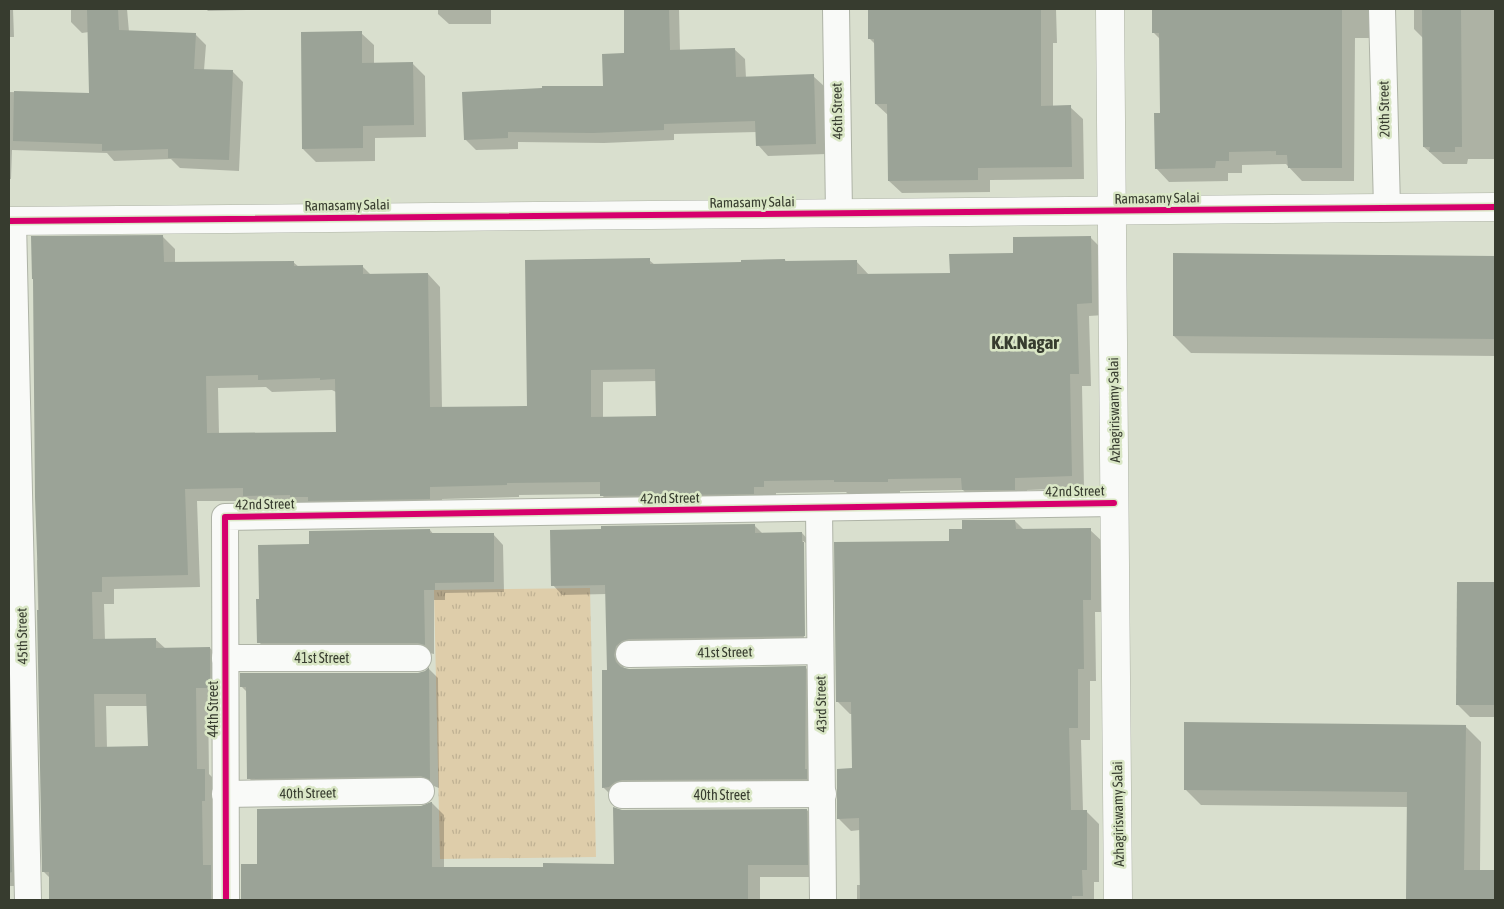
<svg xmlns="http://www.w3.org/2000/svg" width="1504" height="909" viewBox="0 0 1504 909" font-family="'Asap Condensed',sans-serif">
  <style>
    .park { fill: url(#park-tufts) }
    .shadow { fill: #0003; fill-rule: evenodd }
    .building { fill: #9ba397; fill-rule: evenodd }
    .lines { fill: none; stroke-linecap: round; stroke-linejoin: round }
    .street-casing { stroke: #aeb3a6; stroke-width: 28 }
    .secondary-casing { stroke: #aeb3a6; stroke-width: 29 }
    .street { stroke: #f9faf8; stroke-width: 26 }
    .secondary { stroke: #f9faf8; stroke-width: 28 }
    .cycleway-casing { stroke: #dae7c6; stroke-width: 9 }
    .cycleway { stroke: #d6006c; stroke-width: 6 }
    .labels { text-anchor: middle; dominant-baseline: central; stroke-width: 5; stroke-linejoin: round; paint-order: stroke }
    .street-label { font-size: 14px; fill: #373c2f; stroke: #dae7c6 }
    .district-label { font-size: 19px; font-weight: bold; fill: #373c2f; stroke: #dae7c6 }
  </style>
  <defs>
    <pattern id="park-tufts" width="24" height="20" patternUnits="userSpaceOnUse" patternTransform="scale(1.25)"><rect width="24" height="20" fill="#decdaa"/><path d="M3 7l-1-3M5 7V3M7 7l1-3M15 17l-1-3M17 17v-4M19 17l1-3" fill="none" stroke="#bfb193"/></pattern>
  </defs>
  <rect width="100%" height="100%" fill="#d9dfce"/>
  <polygon class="park" points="590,588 596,857 440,859 434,590"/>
  <g class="shadow">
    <polygon points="9,9 13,9 14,37 9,37"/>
    <polygon points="71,9 127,9 129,32 195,34 206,45 204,70 233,72 243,82 239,171 180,168 171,159 114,161 107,153 12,150 11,179 9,179 9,92 91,94 89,32 82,33 71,22"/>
    <polygon points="206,9 247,9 247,10 208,11"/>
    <polygon points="438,9 491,9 491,24 449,24 438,14"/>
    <polygon points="625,9 679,9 680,51 734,49 745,59 746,78 813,76 824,86 826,154 768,156 758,145 757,132 674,134 674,140 604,143 518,142 518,149 476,150 465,139 604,87 626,54"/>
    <polygon points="869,9 1056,9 1057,43 1053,43 1053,107 1070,107 1083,119 1084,179 990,180 990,192 902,193 889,181 889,116 876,104 876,45 869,38"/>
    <polygon points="1153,9 1369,9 1369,38 1355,38 1354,181 1302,181 1286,164 1242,165 1242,173 1228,173 1228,181 1169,182 1156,168 1161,115 1160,39 1153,32"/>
    <polygon points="1414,9 1495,9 1495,159 1468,159 1467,164 1443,164 1424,147 1423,38 1414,29"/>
    <polygon points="361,33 374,45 374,64 412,63 425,76 426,137 375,138 375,161 316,162 303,149"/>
    <path d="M163,237L175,249V263L293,262L299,267H363L371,275L428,274L440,287L442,408L528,407L649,260L655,265L742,263L785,260L787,263L856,261L869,275L951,274L1014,254L1090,237L1103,250L1104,315L1089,316L1091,386H1082L1084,488L1027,490V502H975L963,490L900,491V494H848L846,492L776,493V499L614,508L601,494L519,495V497L442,499V511L256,507L249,501H197L200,587L114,589V604H104L105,640L155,639L166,649L210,648L222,661V700H208L209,774L217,782L223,900H51L50,878L44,872L37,560H39ZM657,381V418L603,419V382ZM266,387L272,392L332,390L336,392L337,433L219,434L218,388ZM106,706H148L149,748H107Z"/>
    <polygon points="1175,254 1495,257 1495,356 1191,353 1174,336"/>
    <polygon points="1015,521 1024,530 1090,530 1103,542 1103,612 1095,612 1096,681 1090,681 1090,740 1081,740 1083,811 1086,811 1099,824 1099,882 1094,882 1094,900 857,900 857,885 861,885 860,830 851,831 838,818 853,770 853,714 850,714 837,701 951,542 963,531"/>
    <path d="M754,525L763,534L802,533L811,543L814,645L623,665L624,669L629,670L805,667L815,677L816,788L613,797L603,787L608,672L607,594L562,595L553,585ZM803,541L806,543L807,642H804Z"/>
    <polygon points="430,530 434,535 493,534 503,545 504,592 445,593 445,600 434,600 434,654 429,653 269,653 259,642 260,600 310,545"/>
    <polygon points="9,563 26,886 9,886"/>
    <polygon points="1458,584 1495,584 1495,717 1470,717 1457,704"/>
    <polygon points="429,669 438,678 439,788 431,785 258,787 249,778 248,693 242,687 418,674 426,672"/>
    <polygon points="1465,726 1481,742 1480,871 1495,871 1495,900 1407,900 1408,807 1201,805 1185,789"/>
    <polygon points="432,803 444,815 444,868 544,868 615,865 622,811 807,810 819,823 820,877 760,877 760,900 242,900 242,866 258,865"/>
  </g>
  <g class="building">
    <polygon points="87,9 118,9 119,30 196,33 194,69 233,70 229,160 168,158 168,149 102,151 102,144 13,141 14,91 89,93"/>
    <polygon points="624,9 669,9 670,50 735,48 736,77 814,74 816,144 756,146 755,121 664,124 664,130 593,133 508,132 508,138 464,140 462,92 542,88 542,86 603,86 602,54 624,53"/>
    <polygon points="868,9 1041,9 1041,106 1071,105 1072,167 978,168 978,180 888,181 887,104 875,104 874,39 868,39"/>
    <polygon points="1152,9 1342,9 1342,168 1288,168 1287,155 1276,155 1276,151 1229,152 1229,161 1216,161 1215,168 1155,169 1154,113 1160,113 1159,33 1152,33"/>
    <polygon points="1422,9 1461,9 1462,147 1455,147 1455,152 1429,152 1430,147 1423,147"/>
    <polygon points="362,31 362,63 413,62 414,125 363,126 363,148 302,149 301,32"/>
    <path d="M163,235L164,262L294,261V266L363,265V274L428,273L430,407L527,406L525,260L650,258V264L741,262V260L785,259V261L857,260V274L950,273L949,254L1013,253V237L1091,236L1092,303L1077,304L1079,374H1070L1072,476L1015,478V490H962L961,478L888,479V482H834V480L764,481V487H754V494L600,496V482L507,483V485L430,487V499L308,501V497H290V495L243,496V488L185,489L188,575L102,577V592H92L93,639L156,638V648L210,647V688H196L197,769H205V801H202L203,865H211V900H49V872H42L37,610H39L35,497L33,279H32L31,236ZM655,369L656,416L591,417V370ZM258,375V380L320,378V380L335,379L336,432L207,433L206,376ZM94,694H146L148,746L95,747Z"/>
    <polygon points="1173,253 1495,256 1495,339 1173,336"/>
    <polygon points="962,520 1015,520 1016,529 1091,528 1091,600 1083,600 1084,669 1078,669 1078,728 1069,728 1071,810 1087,810 1087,870 1082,870 1083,896 1072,896 1072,900 860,900 859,818 837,819 837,769 852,768 851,702 836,702 834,542 949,541 949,529 962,529"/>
    <polygon points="755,524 755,533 802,532 802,542 804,542 805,636 629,639 622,641 616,646 614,655 616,662 621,667 629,669 806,666 805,769 807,769 807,779 622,780 615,782 609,787 602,788 602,670 607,670 605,585 551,586 550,530 601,529 601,526"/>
    <polygon points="430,529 430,533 494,533 494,582 435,583 435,590 424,590 425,645 418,643 257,643 256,599 259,599 258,545 309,544 309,531"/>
    <polygon points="1457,582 1495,582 1495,705 1456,705"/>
    <polygon points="429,667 430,780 421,776 247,779 246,687 240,687 240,673 418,673 425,671"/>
    <polygon points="1184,722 1466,725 1464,870 1495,870 1495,900 1406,900 1407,792 1184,790"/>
    <polygon points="9,782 10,782 12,872 9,873"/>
    <polygon points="431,802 432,802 432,867 543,867 543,863 614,864 613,807 622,810 807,809 808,865 748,865 748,900 241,900 241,864 257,864 257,809 421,806"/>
  </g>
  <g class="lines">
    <defs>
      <g id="street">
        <polyline points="836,9 839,213"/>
        <polyline points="1382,9 1387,208"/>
        <polyline points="13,221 28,900"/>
        <polyline points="819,508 823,900"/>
        <polyline points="629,654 820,651"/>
        <polyline points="225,658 418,658"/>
        <polyline points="225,794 421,791"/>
        <polyline points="622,795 823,794"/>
        <polyline points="226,900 225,517 1114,503"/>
      </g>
      <g id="secondary">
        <polyline points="1110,9 1118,900"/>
        <polyline points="9,221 1495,207"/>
      </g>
    </defs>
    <use href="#street" class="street-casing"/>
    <use href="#secondary" class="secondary-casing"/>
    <use href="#street" class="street"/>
    <use href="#secondary" class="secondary"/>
    <defs>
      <g id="cycleway">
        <polyline points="9,221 1495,207"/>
        <polyline points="226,900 225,517 1114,503"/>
      </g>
    </defs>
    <use href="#cycleway" class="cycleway-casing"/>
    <use href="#cycleway" class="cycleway"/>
  </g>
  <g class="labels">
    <g class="street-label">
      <text transform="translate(1384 109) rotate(-91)">20th Street</text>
      <text transform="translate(837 111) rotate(-91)">46th Street</text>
      <text transform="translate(1157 198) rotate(-1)">Ramasamy Salai</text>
      <text transform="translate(752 202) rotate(-1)">Ramasamy Salai</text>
      <text transform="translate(347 205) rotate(-1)">Ramasamy Salai</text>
      <text transform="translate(1114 410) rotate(-91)">Azhagiriswamy Salai</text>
      <text transform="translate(1075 491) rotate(-1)">42nd Street</text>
      <text transform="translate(670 498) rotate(-1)">42nd Street</text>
      <text transform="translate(265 504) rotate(-1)">42nd Street</text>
      <text transform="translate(22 636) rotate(-91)">45th Street</text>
      <text transform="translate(725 652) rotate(-1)">41st Street</text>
      <text x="322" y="658">41st Street</text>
      <text transform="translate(821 704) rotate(-91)">43rd Street</text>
      <text transform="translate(213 709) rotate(-90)">44th Street</text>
      <text transform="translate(308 793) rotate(-1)">40th Street</text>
      <text x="722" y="795">40th Street</text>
      <text transform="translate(1118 814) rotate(-91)">Azhagiriswamy Salai</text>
    </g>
    <g class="district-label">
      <text x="1025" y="342">K.K.Nagar</text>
    </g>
  </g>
  <rect width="1504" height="909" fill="none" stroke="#373c2f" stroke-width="20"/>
</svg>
